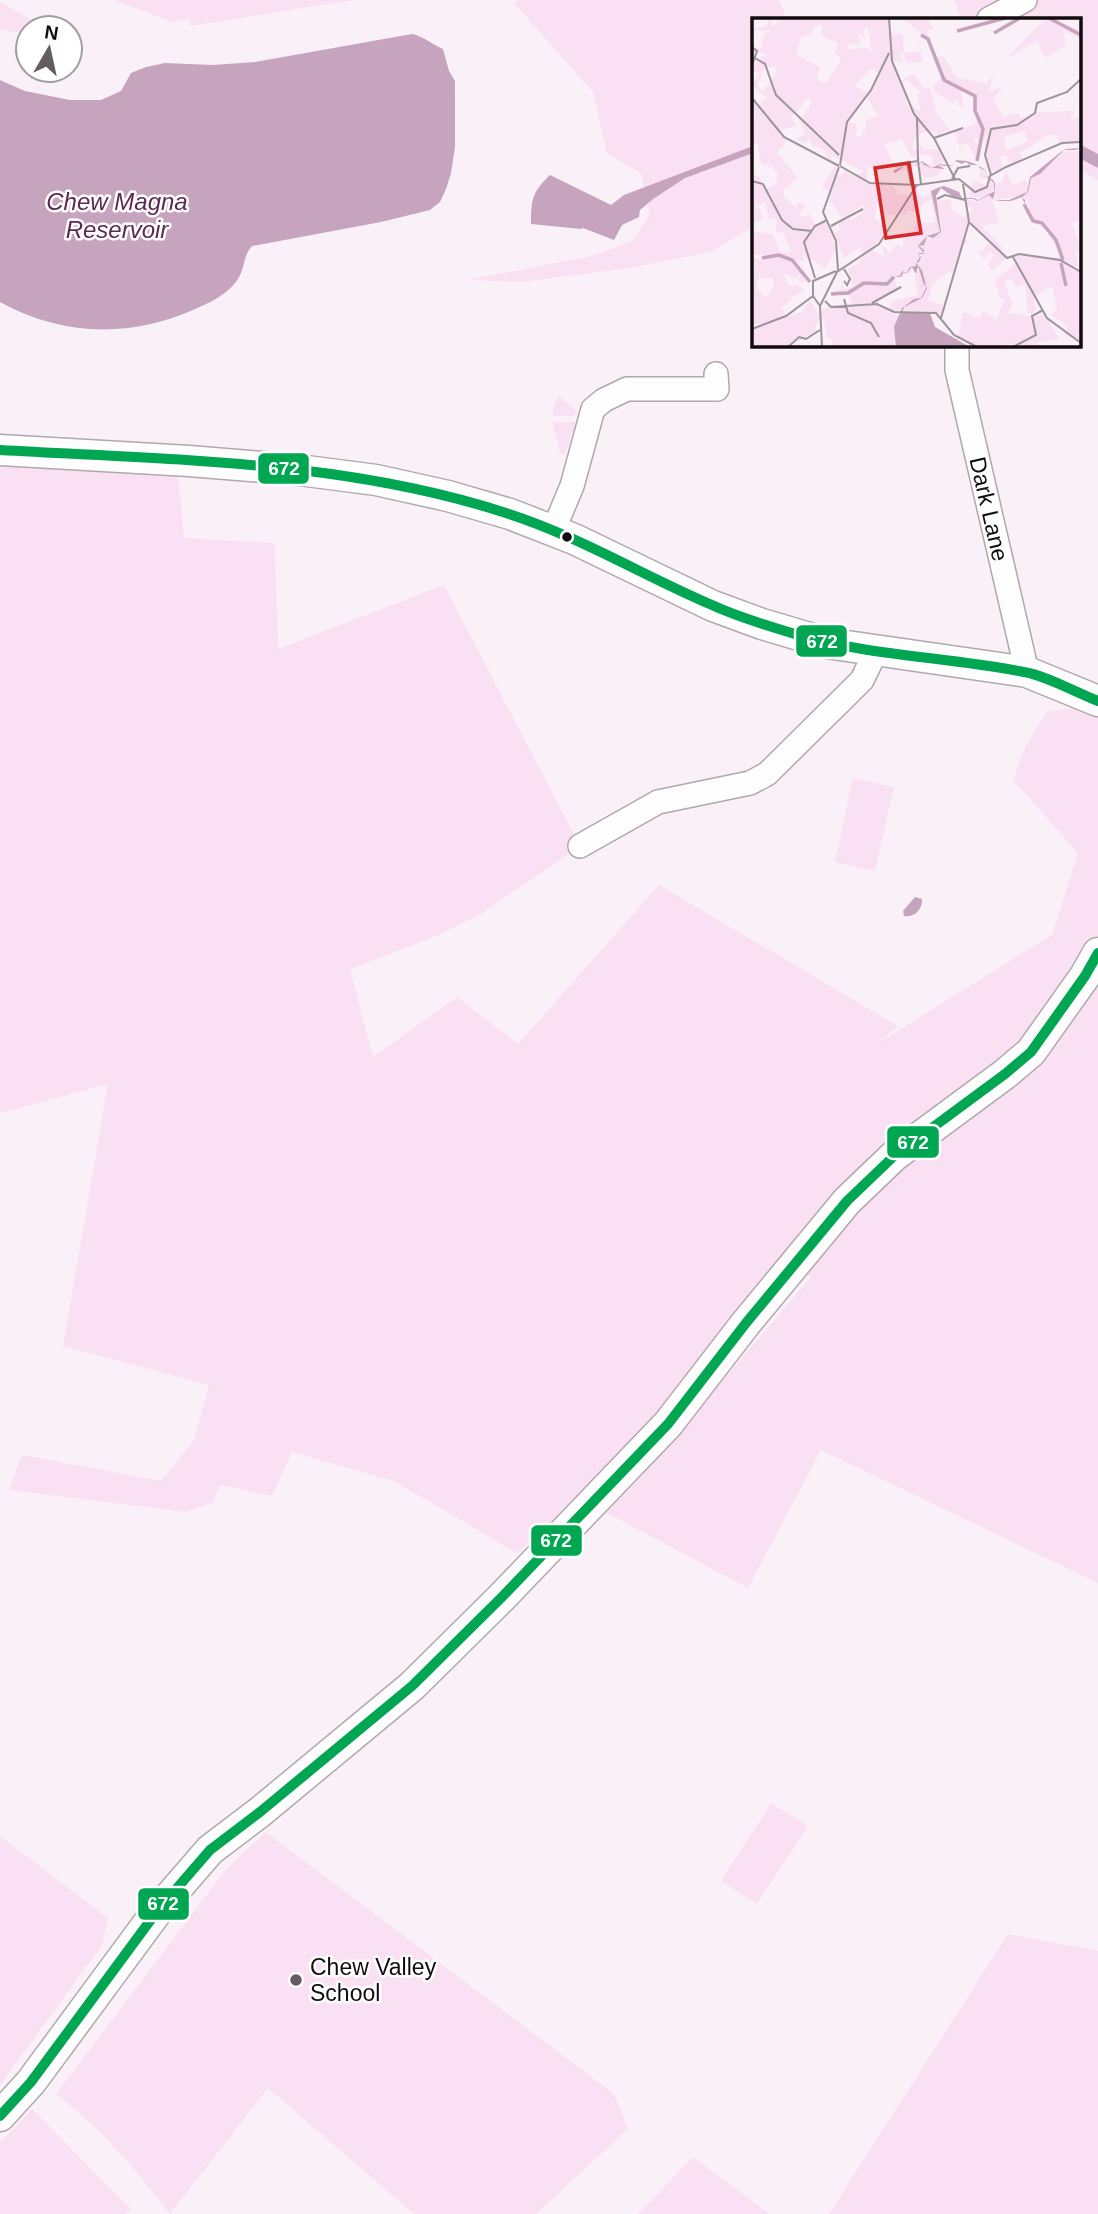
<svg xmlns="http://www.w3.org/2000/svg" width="1098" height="2214" viewBox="0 0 1098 2214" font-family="Arial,sans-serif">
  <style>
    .green { fill: #fae0f3 }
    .water { fill: #c6a4be }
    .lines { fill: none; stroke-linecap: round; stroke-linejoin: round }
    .minor-casing { stroke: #b0a8ad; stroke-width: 26 }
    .major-casing { stroke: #b0a8ad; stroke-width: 33 }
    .minor { stroke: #fefdfe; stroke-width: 23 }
    .major { stroke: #fefdfe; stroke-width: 30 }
    .bus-1-casing { stroke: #fff; stroke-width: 16 }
    .bus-1 { stroke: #00a651; stroke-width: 10 }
    .bus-dot { fill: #120c11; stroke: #fff; stroke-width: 2.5 }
    .poi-dot { fill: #635c62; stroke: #fff; stroke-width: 2.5 }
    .labels { text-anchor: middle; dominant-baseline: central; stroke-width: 5; stroke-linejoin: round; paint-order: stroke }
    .street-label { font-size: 23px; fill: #120c11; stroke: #fff }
    .poi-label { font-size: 23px; fill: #120c11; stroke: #fff; text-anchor: start }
    .water-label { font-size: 24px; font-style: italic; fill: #5d2854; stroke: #fff }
    .inset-river { fill: none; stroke: #c6a4be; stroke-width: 3.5 }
    .inset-road { fill: none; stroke: #9d959b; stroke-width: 2 }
    .view { fill: #d62828; fill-opacity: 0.15; stroke: #d62828; stroke-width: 3.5 }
    .inset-edge { fill: none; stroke: #120c11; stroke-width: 3.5 }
    .line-badge { stroke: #fff; stroke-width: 2.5 }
    .badge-label { font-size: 19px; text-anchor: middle; font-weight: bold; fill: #fff }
  </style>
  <rect width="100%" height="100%" fill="#faf0f7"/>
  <g class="green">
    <polygon points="114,0 354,0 190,26 189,19 172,22"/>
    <polygon points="517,0 779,0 787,19 753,19 753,227 710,252 629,268 521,282 467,280 587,257 631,242 650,215 641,173 607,154 593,92 514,3"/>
    <polygon points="954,0 1098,0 1098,180 1079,170 1079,19 961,19"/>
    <polygon points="0,2 46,28 28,28 28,32 14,32 0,29"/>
    <polygon points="559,396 577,412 574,416 553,416 553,408"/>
    <polygon points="552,422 576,422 565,453 561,455"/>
    <polygon points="0,464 178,474 184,538 275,543 278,649 444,585 580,846 481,914 434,937 350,969 373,1057 457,997 518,1044 659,885 898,1026 878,1043 1052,935 1078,853 1013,780 1025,747 1047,712 1098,704 1098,1583 821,1450 748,1588 592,1505 630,1489 811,1277 783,1257 633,1447 517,1553 394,1481 292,1452 272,1496 220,1485 212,1503 186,1512 9,1490 22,1455 161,1481 194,1440 209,1385 63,1346 108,1084 0,1113"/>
    <polygon points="853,778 894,787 875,871 835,862"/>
    <polygon points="771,1803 808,1826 757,1904 721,1881"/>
    <path d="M266,1832L614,2094L628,2129L536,2214H414L268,2088L170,2214C134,2167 102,2130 56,2094L227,1868Z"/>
    <polygon points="0,1836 108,1918 102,1945 0,2085"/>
    <polygon points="1008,1934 1098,1951 1098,2214 829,2214"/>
    <polygon points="32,2109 131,2209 126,2214 0,2214 0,2143"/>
    <polygon points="693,2157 770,2214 638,2214"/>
  </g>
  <g class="water">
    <path d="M412,34C423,36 433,45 443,49L449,71L455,81V147L451,173L446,189L440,202L430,210L381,222L252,246C245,254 245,261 242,270C239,280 233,286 226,292C216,300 204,305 193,310C129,338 61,336 0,302V80L25,91L70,100H101L121,91L131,73L146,67L165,63L213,65L255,62Z"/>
    <polygon points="1079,144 1098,154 1098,168 1079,158"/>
    <path d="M753,146V153L685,178L653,199L640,210L639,217L622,225L614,240L583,228L581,229L531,224C531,200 532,192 550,175L611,205L624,195Z"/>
    <path d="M915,897L922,899C923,909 914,918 904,916L903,911Z"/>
  </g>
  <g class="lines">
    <defs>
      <g id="minor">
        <polyline points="989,19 1025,0"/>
        <polyline points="957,345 957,370 1027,672"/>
        <polyline points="553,531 572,486 593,409 604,400 627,389 717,389 716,374"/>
        <polyline points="580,846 658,802 750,783 767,774 862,680 876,651"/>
      </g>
      <g id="major">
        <polyline points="0,450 189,461 299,470 376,480 448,496 510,514 574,539 713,606 762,624 826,643 1027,672 1098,701"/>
        <polyline points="0,2116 31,2082 158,1910 210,1850 260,1812 412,1686 501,1598 668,1424 746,1323 847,1201 894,1156 1005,1074 1031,1052 1085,976 1098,953"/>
      </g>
    </defs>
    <use href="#minor" class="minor-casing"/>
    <use href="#major" class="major-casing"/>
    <use href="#minor" class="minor"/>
    <use href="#major" class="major"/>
    <defs>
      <g id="bus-1">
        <path d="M0,450C170,460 346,460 509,514C580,537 644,576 712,605C740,618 769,626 798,635C871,656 949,657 1024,672C1047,676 1075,692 1098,701"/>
        <polyline points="0,2116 31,2082 158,1910 210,1850 260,1812 412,1686 501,1598 668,1424 746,1323 847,1201 894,1156 1005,1074 1031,1052 1085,976 1098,953"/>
      </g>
    </defs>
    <use href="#bus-1" class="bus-1-casing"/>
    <use href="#bus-1" class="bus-1"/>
  </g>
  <circle class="bus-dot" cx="567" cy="537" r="6"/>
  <circle class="poi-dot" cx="296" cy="1980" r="7"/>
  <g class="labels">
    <g class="street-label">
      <text transform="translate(989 509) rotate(77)">Dark Lane</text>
    </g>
    <g class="poi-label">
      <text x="310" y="1967">Chew Valley<tspan x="310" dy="26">School</tspan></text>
    </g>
    <g class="water-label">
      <text x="117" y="201">Chew Magna<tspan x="117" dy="28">Reservoir</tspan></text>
    </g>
  </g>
  <g transform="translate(752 18)">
    <rect width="329" height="329" fill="#faf0f7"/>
    <path d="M17,0H21L19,10L30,0H137L136,14L151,17L152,35L168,34L167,21L171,44L155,45L151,35L147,36L152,44L140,43L150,63L161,55L173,71L178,70L185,96L200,114L191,113L186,119L184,112L170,115L162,122L161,132L167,133L170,125L171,132L187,131L196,142L179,150L181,138L167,136L160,140L150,121L132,126L142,146L153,148L168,139V146L171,144L181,151H190L187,157L176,160L168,157V146L139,157L144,154L139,147L116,149L115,164L140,166L145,174L140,181L148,175L157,178L162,166L170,180L186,170L182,176L185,183L198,181L200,193L212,199L222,190L215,188L214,181L225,184L232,179H217L218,169L223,163L236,168L237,161L228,160V151L242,166L251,164L253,151L261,168L273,161L276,168L279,160L310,134L329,133V202L320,206L329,231L323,234L327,247L320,251L329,254V324L312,316L316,308L300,297L305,290L300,268L281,279L284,290L281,296L276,295L273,266L263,268L259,260L252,265L261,286L256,295L283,299L292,295L307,321L285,324L287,329L253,325V329H225L206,319L211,294L228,300L231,292L245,302L253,280H248L243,263L265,244L262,237L310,240L294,212L281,203L275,182L270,178L243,182V173L233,178L239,177L247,205L230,208L251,230L248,234L254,240L240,253L236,247L242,236L237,234L232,241L227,235L238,225L216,202L212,220L217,225L211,227L201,256L198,253L181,265L176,282L194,288L190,298L182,294L137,292L140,283L166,277L162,258L168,252L159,249L158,255L142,259L145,270L154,268L127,282L126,287L140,295H146L144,329H78L82,321H75L72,299L63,307L65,313L35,329H0V312L14,306H0V238L12,243L10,238L18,237H0V213L21,216L28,235L40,234L30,213L24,215V202L16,200L14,184L2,188L8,190L10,201L0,205V157L8,159L13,171L24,166L26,157L20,148L15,150L19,145L10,147L5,125H0L4,93L0,94V81L7,87L15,80L0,67L8,55L0,53V48L2,41L7,44L10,38H17L5,33L0,39V30H9L12,16L20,13L4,12L1,18L0,12L14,8ZM62,7H70V18L86,25L83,33L89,43L73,65L65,62L68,49L44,37L49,19L60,16ZM116,10L120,35L114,30L96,31L97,22L98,26L109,27L105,14L114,21L110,12ZM13,49H24V54L11,74L5,67ZM119,51L128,55L117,75L102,68ZM155,62L169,74L165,77L169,93L155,88L151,64ZM56,79L60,84L49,100L45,98L54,116L43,121L53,126L57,120L60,128L74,133L73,138L86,147L79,142L80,137L111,153L104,159L93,152L88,160L83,147L70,169L79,175L77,182L91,201L110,187L114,190L105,199L86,205L88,211L82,216L92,240L108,229L112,235L106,246L96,251L101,269L92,271L89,263V271L77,276H96L101,287L108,289H75L66,296L58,282L50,294L34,299L30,289L40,281L32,272L40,279L53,273L46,266L37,268L31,255L42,260L48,257L47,264H53L44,244L53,243L50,236L74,250L84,231L75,203L64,208L57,195L54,199L47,197L53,188L48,184L43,189L32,179L31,172L46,160L25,135L36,121L28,112L45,108L40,99ZM115,79L126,98L114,102V119L112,109L110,118H104L105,106L97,104ZM179,182L184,204L164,206L160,217L151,221V230L146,226L137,235L129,225L133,239L120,232L136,210L123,201L124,187L131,184V192L136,193L130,197H154L156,192L168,196L171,185ZM7,260H21L22,268L14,280L4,269ZM149,0H175L181,11L175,13L176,20ZM294,0L326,11L329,22L311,12L314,27L293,40L285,22L254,41ZM191,38L205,60L234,65L241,58L237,74L251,68L241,82L252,99L267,95L269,101L283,94L322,93L319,101L329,99V124L307,126L305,116L294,118L268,135L271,142L262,146L260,142L258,147L254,138H248L250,151L238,153L233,127L236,116L229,125L225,120L221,123L227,127L224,142L216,125L208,128L210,138L203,114L225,105L222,78L209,73L212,90L206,88L207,82L198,84L184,75L181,68L190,60L182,39ZM272,113L276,123L254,133L252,119Z" fill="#fae0f3" fill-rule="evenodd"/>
    <path d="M329,130L323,132H312L288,156L279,160L276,174L270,179L273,182V184L272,185L273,187L270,179L259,183H250L242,182L237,177L225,183L222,181H212L200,178L189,170L184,178L189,214L181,220L175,218L172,227L167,228L172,232V236H166L169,239L167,244L164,245L170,252L175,271L170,280L152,289L150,295H178L183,309L218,329H144L142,309L150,290L162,281L169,280L174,270L173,266L166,270L172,267L166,248L164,256L160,249L155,255H153L151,254V256L149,259H147L142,258H148L150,254L151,253L153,255L155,254L158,249L164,248V245L168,239L166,236L167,235H172L166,228L175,218L188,214L179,173L188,169L192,168L207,174L210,180H222L226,182L243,173L242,170V165L235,159L233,153L228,150L226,147H218L214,144L210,146L203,143L202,148H193L188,147H186L193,151L180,150L172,147L170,144L161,150L151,148L150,150L143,155L141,153L151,148L161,150L170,143L180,150L188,146L202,148L203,144L204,142L215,143L226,147L233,152L235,158L241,162L243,165V173L241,182H257L275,174L278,159L310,133L314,131Z" fill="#c6a4be"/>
    <path class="inset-river" d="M297,0L329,17M205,13L253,0M242,15L268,0M169,17L176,21L192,62L223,78V93L231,111L225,143M272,186L281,203L290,205L304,222L311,242M10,240L27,237L40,242L58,264M309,245L314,268M79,276L96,275L112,265L135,266L142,259"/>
    <path class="inset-road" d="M137,0L140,43L162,96L182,120L203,161M0,29L5,33L0,47M3,40L13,46L24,77L87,137M0,80L32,119L87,148M165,100L166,143M182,120L211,110M166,143L169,166M155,145L159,166M88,147L95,104L119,72L137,35M138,147L166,143M88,148L118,165L165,167L207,161L223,174L235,169L238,158L254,149L310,125L329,124M239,157L233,137L239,111L265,107L283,95L285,85L315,74L329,61M200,161L206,150L218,148M0,163L11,166L30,202L41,211L60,213M185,181L193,177L213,182M218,205L255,240L267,236L308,242L329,254M79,208L111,191M261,239L295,300L329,325M86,252L84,223L71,194L87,149M63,260L52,224L63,208L75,202M92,263L95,267L98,261L92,251M92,281L96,295L119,305L127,319M73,283L79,289L125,286L142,294L184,295L202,317L225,329M120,285L149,269M68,288L61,278V263L84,253M189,300L217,204L211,166M0,311L34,298L61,278M36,329L47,319L54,321L68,312M70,329L68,288L85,254L127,226L165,167M261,329L284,317L280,298L291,292"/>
    <path class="view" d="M157,145L169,215L134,220L123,150Z"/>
    <rect width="329" height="329" class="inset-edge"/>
  </g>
  <g class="line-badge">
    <rect x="257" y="452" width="53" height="33" rx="7" fill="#00a651"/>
    <rect x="795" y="624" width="53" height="34" rx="7" fill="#00a651"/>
    <rect x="886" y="1125" width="54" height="34" rx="7" fill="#00a651"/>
    <rect x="530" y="1524" width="53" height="33" rx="7" fill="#00a651"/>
    <rect x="137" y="1887" width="53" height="34" rx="7" fill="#00a651"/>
  </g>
  <g class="badge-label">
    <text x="284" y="475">672</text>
    <text x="822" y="648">672</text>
    <text x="913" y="1149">672</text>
    <text x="556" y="1547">672</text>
    <text x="163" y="1910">672</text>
  </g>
  <g transform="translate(49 49) rotate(9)"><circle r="33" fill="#ffffff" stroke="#a09ea0" stroke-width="2"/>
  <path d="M0-5L12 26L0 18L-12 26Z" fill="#635c62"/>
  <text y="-10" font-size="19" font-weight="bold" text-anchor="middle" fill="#120c11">N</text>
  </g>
</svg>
